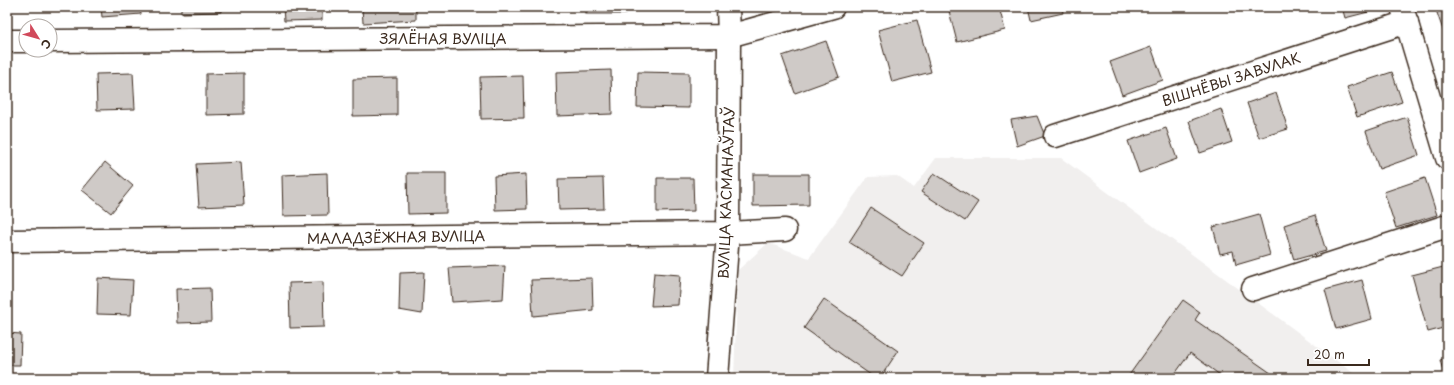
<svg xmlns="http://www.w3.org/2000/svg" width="1454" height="385" viewBox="0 0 1454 385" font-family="'Playpen Sans',sans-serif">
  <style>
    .built { fill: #f1efee }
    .building { fill: #cfcac7; stroke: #3b2a1e }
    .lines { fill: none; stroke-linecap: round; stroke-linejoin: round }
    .minor-casing { stroke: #3b2a1e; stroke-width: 25 }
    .minor { stroke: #fff; stroke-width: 22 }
    .labels { text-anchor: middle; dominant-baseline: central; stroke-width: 3.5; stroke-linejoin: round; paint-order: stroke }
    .street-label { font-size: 14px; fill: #3b2a1e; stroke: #fff }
  </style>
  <rect width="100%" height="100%" fill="#fff"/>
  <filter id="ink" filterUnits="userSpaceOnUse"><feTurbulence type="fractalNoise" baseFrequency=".025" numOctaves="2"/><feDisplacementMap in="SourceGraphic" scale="8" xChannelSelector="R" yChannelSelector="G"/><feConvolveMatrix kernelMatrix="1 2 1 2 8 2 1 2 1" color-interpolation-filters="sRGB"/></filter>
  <g filter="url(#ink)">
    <polygon class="built" points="936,158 1061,158 1360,378 734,378 738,270 768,243 809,258 868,177 897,176 914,188"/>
    <g class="building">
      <polygon points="101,7 140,7 141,14 102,17"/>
      <polygon points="181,7 221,7 221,12 181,13"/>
      <polygon points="283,7 322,7 322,20 284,21"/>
      <polygon points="362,7 416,7 416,20 363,23"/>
      <rect x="586" y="7" width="40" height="7"/>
      <polygon points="948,7 999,7 1005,30 957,42"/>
      <polygon points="1028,7 1062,7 1063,13 1031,20"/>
      <polygon points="1342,7 1375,7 1376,10 1345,18"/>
      <polygon points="1435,7 1447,7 1447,32 1444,33"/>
      <polygon points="917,20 931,72 892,82 878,30"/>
      <polygon points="826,41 839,77 795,93 782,56"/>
      <polygon points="1151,47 1163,80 1122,95 1110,62"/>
      <polygon points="611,70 612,114 557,116 556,72"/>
      <polygon points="638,72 689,73 689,108 637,107"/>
      <polygon points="1392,72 1402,102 1357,117 1347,87"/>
      <polygon points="133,73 135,109 97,110 96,74"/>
      <polygon points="244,73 244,114 206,115 206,74"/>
      <polygon points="523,76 524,118 481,119 480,77"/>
      <polygon points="397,78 397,115 353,116 353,79"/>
      <polygon points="1276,93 1288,129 1259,138 1247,103"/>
      <polygon points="1221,109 1232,142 1200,153 1189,121"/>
      <polygon points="1037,116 1045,136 1017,146 1011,120"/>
      <polygon points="1407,117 1419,155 1379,169 1366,131"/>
      <polygon points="1166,128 1177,159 1139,173 1128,141"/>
      <polygon points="105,162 133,186 111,213 82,190"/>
      <polygon points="241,162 244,205 199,207 196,164"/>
      <polygon points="327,173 328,215 283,216 282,175"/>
      <polygon points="407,173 446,173 446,213 408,214"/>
      <polygon points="934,173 978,202 965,221 921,192"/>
      <polygon points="526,174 527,209 495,210 494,176"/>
      <polygon points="753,174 809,174 809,205 753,206"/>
      <polygon points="603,178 604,209 559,210 558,179"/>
      <polygon points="657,178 693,178 694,211 657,212"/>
      <polygon points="1425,178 1437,215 1396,228 1384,192"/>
      <polygon points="871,208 924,243 902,276 849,242"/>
      <polygon points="1259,214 1270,255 1236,265 1233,251 1220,254 1213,227"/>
      <polygon points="1315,215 1326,251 1294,260 1284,225"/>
      <polygon points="505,266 503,299 452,302 449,268"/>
      <polygon points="1447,266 1447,327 1428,332 1412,275"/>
      <polygon points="424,272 422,314 399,310 400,273"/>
      <polygon points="654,273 680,275 678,305 651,306"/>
      <polygon points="98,278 133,280 131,315 97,314"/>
      <polygon points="592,278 593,310 533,316 531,280"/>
      <polygon points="1362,280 1372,319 1336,329 1325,290"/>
      <polygon points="323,282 324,327 290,328 289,283"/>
      <polygon points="210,288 211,322 177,323 176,289"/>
      <polygon points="824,299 898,351 880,378 875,378 804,328"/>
      <polygon points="1183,300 1200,312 1195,320 1278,378 1224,378 1190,353 1172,378 1127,378"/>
      <polygon points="7,333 21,334 20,365 9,365 9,370 7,370"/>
      <polygon points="1447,358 1447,378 1445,378 1440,360"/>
    </g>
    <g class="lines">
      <defs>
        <g id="minor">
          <polyline points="1402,7 1447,158"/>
          <polyline points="7,41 26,41"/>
          <polyline points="50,41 729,36 833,7"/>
          <polyline points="1055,136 1407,22"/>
          <polyline points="7,241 728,233 785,230"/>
          <polyline points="1253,289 1447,226"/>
          <polyline points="717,378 728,233 729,36 728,7"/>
        </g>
      </defs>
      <use href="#minor" class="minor-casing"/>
      <use href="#minor" class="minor"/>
    </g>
  </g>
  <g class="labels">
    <g class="street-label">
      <text x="443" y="38">ЗЯЛЁНАЯ ВУЛІЦА</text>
      <text transform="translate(1231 79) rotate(-18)">ВІШНЁВЫ ЗАВУЛАК</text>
      <text transform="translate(726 193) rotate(-88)">ВУЛІЦА КАСМАНАЎТАЎ</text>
      <text transform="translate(396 237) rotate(-1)">МАЛАДЗЁЖНАЯ ВУЛІЦА</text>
    </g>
  </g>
  <rect width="1454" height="385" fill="none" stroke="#fff" stroke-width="24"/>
  <rect x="12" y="12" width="1430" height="361" fill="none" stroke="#3b2a1e" stroke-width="1.5" filter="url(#ink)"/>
  <g transform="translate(38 38) rotate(127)"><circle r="19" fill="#ffffff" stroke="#b1aaa5"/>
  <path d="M0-3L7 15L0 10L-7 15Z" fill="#d1495b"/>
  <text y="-6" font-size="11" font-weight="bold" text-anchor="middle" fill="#3b2a1e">С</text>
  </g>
  <path d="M1308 359v6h61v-6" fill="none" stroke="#3b2a1e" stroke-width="2"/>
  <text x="1314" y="359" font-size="12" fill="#3b2a1e" stroke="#ffffff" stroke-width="3" paint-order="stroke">20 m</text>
</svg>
